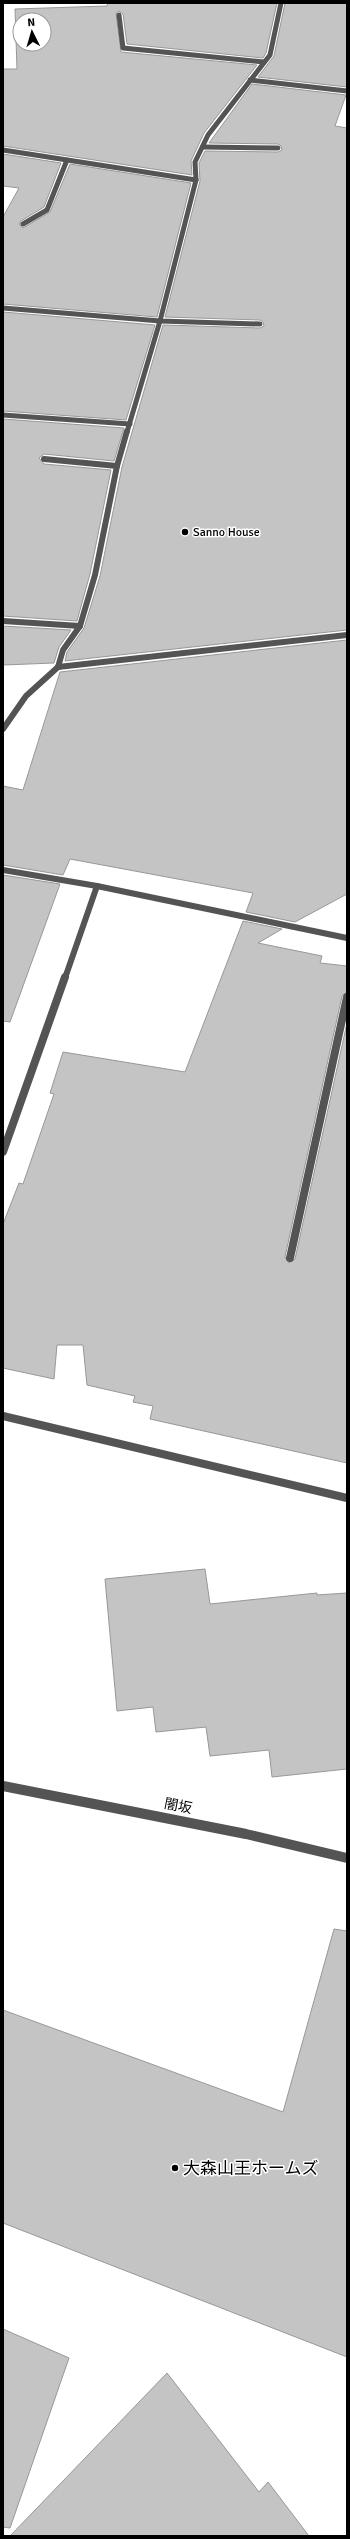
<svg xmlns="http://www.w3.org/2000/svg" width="350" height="2539" viewBox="0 0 350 2539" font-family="Signika,'Noto Sans JP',sans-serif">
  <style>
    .building { fill: #c4c4c4; stroke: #989898; fill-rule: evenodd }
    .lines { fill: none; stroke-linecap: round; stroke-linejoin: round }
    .service-far2 { stroke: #545454; stroke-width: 5 }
    .service-far1 { stroke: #545454; stroke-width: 6 }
    .service { stroke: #545454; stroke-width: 8 }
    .pedestrian { stroke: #545454; stroke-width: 6 }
    .minor-far3 { stroke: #545454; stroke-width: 5 }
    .minor-far2 { stroke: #545454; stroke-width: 6 }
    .minor-far1 { stroke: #545454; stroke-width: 8 }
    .minor { stroke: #545454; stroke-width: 10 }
    .poi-dot { fill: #000; stroke: #fff; stroke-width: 1.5 }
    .labels { text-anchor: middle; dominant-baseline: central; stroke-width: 3; stroke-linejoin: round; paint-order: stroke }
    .far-poi-label { font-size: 12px; fill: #000; stroke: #fff; text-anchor: start }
    .street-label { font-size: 14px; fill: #000; stroke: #fff }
    .near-poi-label { font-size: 17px; fill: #000; stroke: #fff; text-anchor: start }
  </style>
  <rect width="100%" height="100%" fill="#fff"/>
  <g class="building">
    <path d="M108,3H277L266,53L263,58L127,44L123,14L119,11L116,13L121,52L257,65L204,133L191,161L192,175L3,146V69H17L15,9L107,6ZM20,20H44V44H20Z"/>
    <polygon points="285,3 347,3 347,87 258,77 274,56"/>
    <polygon points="252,84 346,95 335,126 347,128 347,630 65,661 67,652 84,628 100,576 122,467 163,325 260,328 264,326 263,322 260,320 165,317 200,181 199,163 205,151 278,152 282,150 281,146 278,144 209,143"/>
    <polygon points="3,154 61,163 44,207 21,221 19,224 23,228 50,212 70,164 191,183 157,317 3,304 3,217 19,188 3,186"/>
    <polygon points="3,312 155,325 126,420 3,411"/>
    <polygon points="3,419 124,428 114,461 44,454 39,458 44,464 111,470 90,574 77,621 3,616"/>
    <polygon points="3,626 71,630 59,647 54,663 3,665"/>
    <polygon points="347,640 347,894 295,922 246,912 253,893 70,859 63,875 3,865 3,786 23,790 60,672"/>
    <polygon points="3,875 60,884 10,1022 3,1021"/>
    <polygon points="243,921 282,929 258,943 322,956 320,963 347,966 347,992 342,996 285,1257 289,1263 295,1259 347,1023 347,1463 150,1419 153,1406 133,1402 135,1396 87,1385 83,1345 57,1345 54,1379 3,1368 3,1224 19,1183 23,1184 54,1094 50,1093 63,1052 185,1072"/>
    <polygon points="205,1569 210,1604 317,1593 317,1595 347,1593 347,1769 272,1777 269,1750 210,1756 206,1727 156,1732 153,1707 117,1711 105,1579"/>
    <polygon points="334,1929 347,1931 347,2357 3,2223 3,2010 283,2112"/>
    <polygon points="3,2329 69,2358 10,2528 3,2527"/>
    <polygon points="167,2373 259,2492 268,2482 309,2536 10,2536"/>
  </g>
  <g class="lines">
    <g class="service-far2">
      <polyline points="119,15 123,48 264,62"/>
      <polyline points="250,80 347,91"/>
      <polyline points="23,224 47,210 67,160"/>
      <polyline points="3,308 160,321 260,324"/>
    </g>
    <g class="service-far1">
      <polyline points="44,459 117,466"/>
      <polyline points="3,621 80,626"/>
    </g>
    <polyline class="service" points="290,1258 347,997"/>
    <polyline class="pedestrian" points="58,667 347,635"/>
    <g class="minor-far3">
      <polyline points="203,147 278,148"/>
      <polyline points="3,150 196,180"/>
      <polyline points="3,415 130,424"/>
      <polyline points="127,432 160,321 196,180 195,162 208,135 270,55 281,3"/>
    </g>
    <g class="minor-far2">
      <polyline points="3,729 26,696 58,667 63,650 80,626 95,575 117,466 127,431"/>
      <polyline points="3,870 97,886 347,938"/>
      <polyline points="65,978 97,886"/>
    </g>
    <g class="minor-far1">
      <polyline points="3,1152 65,977"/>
      <polyline points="3,1416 347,1498"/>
    </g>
    <polyline class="minor" points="3,1786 246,1834 347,1858"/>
  </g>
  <g class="poi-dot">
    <circle cx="185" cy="532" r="4"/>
    <circle cx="175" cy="2168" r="4"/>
  </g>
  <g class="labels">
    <g class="far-poi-label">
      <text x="193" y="532">Sanno House</text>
    </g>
    <g class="street-label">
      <text transform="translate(178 1806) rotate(11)">闇坂</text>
    </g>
    <g class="near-poi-label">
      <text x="183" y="2168">大森山王ホームズ</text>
    </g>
  </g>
  <rect width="350" height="2539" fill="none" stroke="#000000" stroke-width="8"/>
  <g transform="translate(32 32) rotate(355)"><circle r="19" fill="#ffffff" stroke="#999999"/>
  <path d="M0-3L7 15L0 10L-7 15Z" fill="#000000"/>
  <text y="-6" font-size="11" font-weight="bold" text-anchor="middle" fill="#000000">N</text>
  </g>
</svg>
